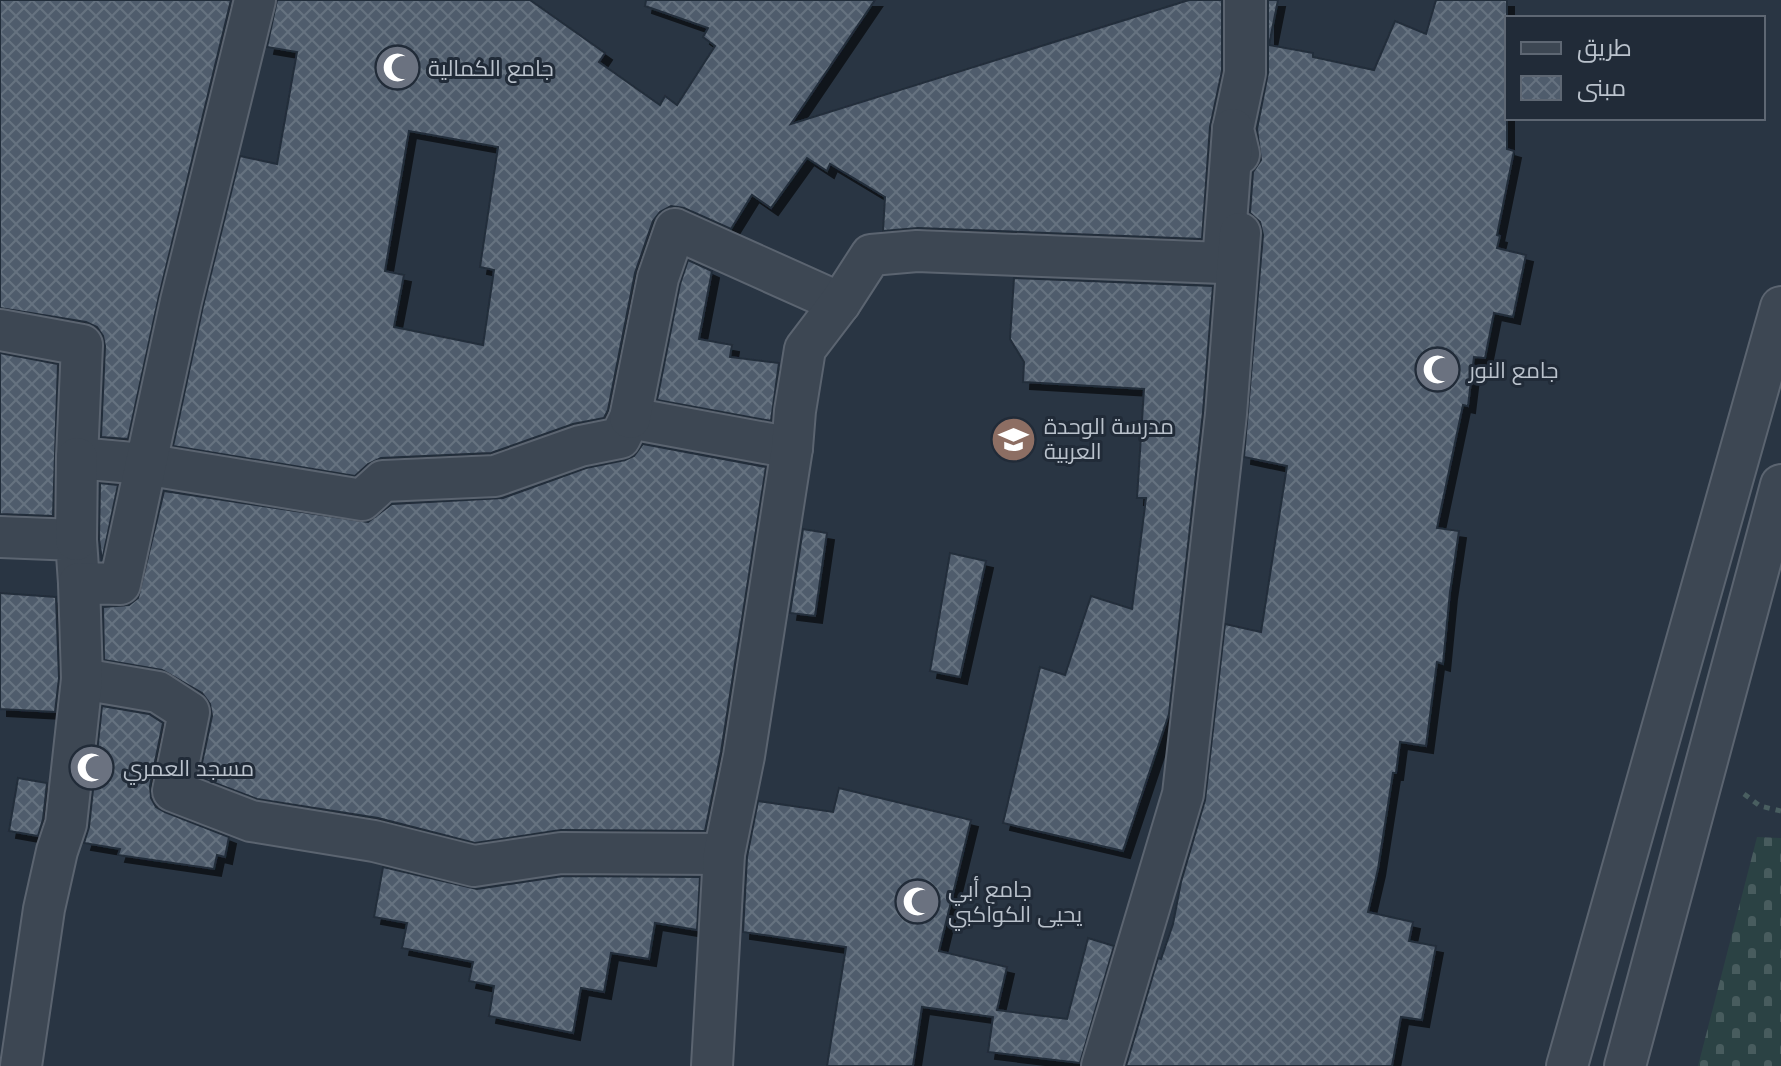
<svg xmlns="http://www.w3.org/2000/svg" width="1781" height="1066" viewBox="0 0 1781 1066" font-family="Poppins,Cairo,sans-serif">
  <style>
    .cemetery { fill: url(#cemetery-stones) }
    .building { fill: url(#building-cross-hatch); stroke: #232d3a; stroke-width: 2; fill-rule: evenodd; filter: url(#shadow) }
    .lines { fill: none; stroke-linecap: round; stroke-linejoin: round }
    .minor-casing { stroke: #5b6470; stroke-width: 44 }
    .path { stroke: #495e60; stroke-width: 5; stroke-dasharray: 6 6; stroke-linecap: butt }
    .minor { stroke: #3d4753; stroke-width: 40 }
    .labels { text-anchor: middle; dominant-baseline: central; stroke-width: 6; stroke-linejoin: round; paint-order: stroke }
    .poi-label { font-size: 22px; fill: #bac2cc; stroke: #212b38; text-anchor: start }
  </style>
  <defs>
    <pattern id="cemetery-stones" width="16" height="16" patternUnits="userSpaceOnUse" patternTransform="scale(2)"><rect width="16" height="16" fill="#2b4244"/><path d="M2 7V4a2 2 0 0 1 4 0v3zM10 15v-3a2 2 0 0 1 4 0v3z" fill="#485c5e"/></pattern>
    <pattern id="building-cross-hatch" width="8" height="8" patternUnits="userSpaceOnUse" patternTransform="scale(2)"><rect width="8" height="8" fill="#4f5c6c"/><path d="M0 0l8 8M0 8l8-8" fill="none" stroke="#667280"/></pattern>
    <filter id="shadow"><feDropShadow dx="7" dy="7" stdDeviation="0" flood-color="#0009"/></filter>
  </defs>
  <rect width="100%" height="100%" fill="#293543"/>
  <polygon class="cemetery" points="1757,837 1781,838 1781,1066 1698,1066"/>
  <g class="building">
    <polygon points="0,0 231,0 159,296 128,439 101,437 105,346 103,336 97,327 86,322 0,308"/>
    <path d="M277,0H530L605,53L599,62L660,105L665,96L677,105L715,46L703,37L708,28L645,6L646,0H875L791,124L1189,0H1222V71L1210,127L1202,239L918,228L883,231L885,197L830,164L827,171L807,158L771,208L752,195L731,229L684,208L671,206L660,212L653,221L635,273L608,410L604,418L573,424L491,453L381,458L368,464L355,476L173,446L203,306L240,156L277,164L297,52L267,47ZM409,131L498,147L480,267L494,270L483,345L394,327L404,275L385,271Z"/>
    <polygon points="1268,0 1278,0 1269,45 1313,53 1313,57 1374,70 1395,21 1426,34 1436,0 1507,0 1507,149 1514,151 1497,235 1500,236 1497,248 1526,255 1513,317 1494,313 1485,358 1474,357 1468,406 1463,405 1437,528 1459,531 1450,592 1443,664 1437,662 1426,746 1400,742 1396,773 1393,773 1378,869 1368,912 1413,922 1409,941 1436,946 1422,1020 1401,1017 1392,1066 1126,1066 1158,958 1161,959 1173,924 1181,882 1205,800 1225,624 1261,632 1287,466 1244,457 1263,235 1260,222 1250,213 1253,172 1261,160 1257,129 1268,73"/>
    <polygon points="688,260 712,271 699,339 732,345 730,357 779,363 771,421 657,400 680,284"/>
    <polygon points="1014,278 1213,286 1203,412 1169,714 1123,851 1003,823 1040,667 1065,675 1091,596 1132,609 1146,498 1137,498 1144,389 1023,382 1024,362 1010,339"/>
    <polygon points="0,353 58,364 53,516 0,514"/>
    <polygon points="643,444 766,467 721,752 705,831 561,830 475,843 378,818 257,799 199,777 212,716 210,704 202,693 162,670 104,660 103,607 129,605 138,598 164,491 368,522 392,504 503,498 586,468 625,460 634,456"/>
    <polygon points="100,483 118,485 102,561 99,539"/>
    <polygon points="803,529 827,533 815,616 790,613"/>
    <polygon points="950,553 986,561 960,677 930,671"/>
    <polygon points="0,593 56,597 59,678 55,712 0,709"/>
    <polygon points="102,706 149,714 163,723 150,786 151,798 156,807 165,812 229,837 225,857 217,855 214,869 118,855 120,849 84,843 89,827"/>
    <polygon points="18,778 47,783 43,819 38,836 9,831"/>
    <polygon points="839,788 971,820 939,951 1007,967 997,1010 1067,1019 1088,938 1114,946 1080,1063 988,1052 993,1017 922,1007 913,1066 827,1066 846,947 743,932 747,857 758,801 833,812"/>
    <polygon points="383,867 477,889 563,876 700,877 697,930 655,923 649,959 611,953 604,992 581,988 573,1033 489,1016 494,986 469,981 473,962 402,948 407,923 374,917"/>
  </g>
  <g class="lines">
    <defs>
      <g id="minor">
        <polyline points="1239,154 1233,129 1245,73 1245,0"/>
        <polyline points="0,330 82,345 77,458 144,464 362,500 383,481 495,476 580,446 620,438 630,418 792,448"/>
        <polyline points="630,418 658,278 675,229 840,303"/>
        <polyline points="0,537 76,540 79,583"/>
        <polyline points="76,540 77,458"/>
        <polyline points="82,679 158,692 189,712 173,791 251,821 374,841 474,866 561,853 724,854"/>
        <polyline points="21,1066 44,909 57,851 66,824 82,679 79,583 120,584 181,301 255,0"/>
        <polyline points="712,1066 724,854 744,756 792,448 795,411 805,349 840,303 871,255 917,251 1223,263 1233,129"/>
        <polyline points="1102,1066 1183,794 1226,414 1240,233"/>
        <polyline points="1567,1066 1781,307"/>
        <polyline points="1625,1066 1781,485"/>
      </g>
    </defs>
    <use href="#minor" class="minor-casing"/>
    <polyline class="path" points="1744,794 1760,806 1781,811"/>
    <use href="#minor" class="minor"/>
  </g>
  <defs>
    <symbol id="mosque-disc" viewBox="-11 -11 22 22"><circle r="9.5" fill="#6b7280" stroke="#212b38"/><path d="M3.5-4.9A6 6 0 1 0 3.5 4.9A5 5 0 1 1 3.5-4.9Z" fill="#fff"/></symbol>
    <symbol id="school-disc" viewBox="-11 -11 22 22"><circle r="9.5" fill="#8d6e63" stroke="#212b38"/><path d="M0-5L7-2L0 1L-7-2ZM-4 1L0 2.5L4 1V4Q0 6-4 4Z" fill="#fff"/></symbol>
  </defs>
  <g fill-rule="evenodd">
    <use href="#mosque-disc" x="372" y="42" width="51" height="51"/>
    <use href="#mosque-disc" x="1412" y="344" width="51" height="51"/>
    <use href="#school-disc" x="988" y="414" width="51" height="51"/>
    <use href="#mosque-disc" x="66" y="742" width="51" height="51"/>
    <use href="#mosque-disc" x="892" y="876" width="51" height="51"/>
  </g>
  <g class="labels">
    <g class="poi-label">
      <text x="428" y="68">جامع الكمالية</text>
      <text x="1469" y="370">جامع النور</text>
      <text x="1044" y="426">مدرسة الوحدة<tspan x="1044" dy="25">العربية</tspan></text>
      <text x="123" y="768">مسجد العمري</text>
      <text x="948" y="889">جامع أبي<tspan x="948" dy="25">يحيى الكواكبي</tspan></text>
    </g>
  </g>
  <rect x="1505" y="16" width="260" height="104" fill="#212b38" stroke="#5e6773" stroke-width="2"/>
  <rect x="1521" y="42" width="40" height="12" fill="#3d4753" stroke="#5e6773" stroke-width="2"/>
  <text x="1577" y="56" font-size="24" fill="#bac2cc">طريق</text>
  <rect x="1521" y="76" width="40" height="24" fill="url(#building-cross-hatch)" stroke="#5e6773" stroke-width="2"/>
  <text x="1577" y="96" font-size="24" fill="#bac2cc">مبنى</text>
</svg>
